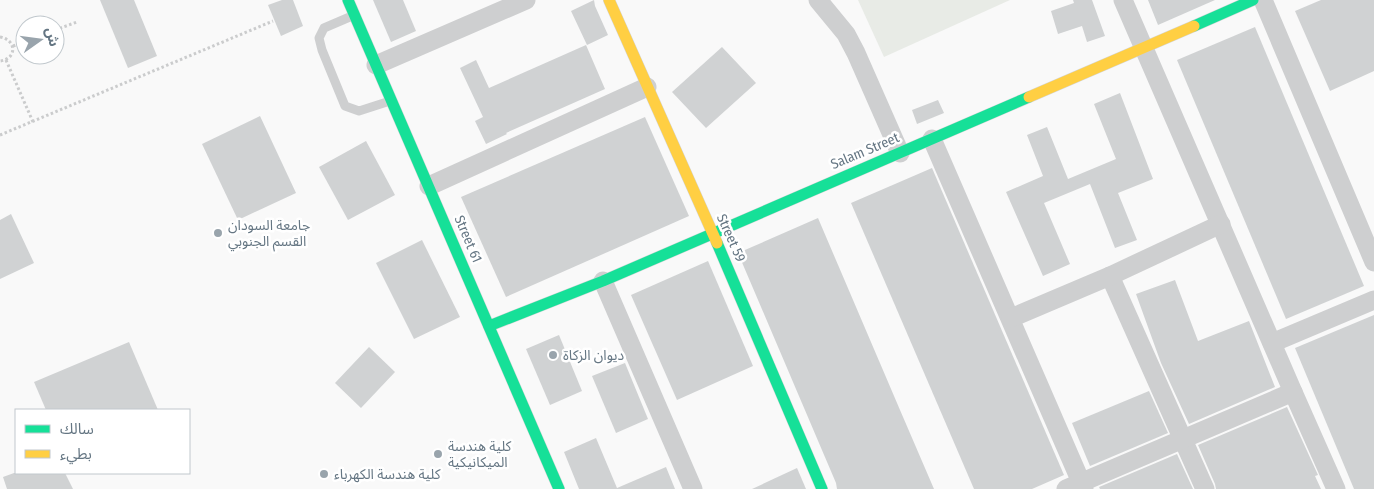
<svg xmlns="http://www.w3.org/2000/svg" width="1374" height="489" viewBox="0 0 1374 489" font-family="'Fira Sans Condensed','Noto Sans Arabic',sans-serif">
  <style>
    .green { fill: #e8ebe6 }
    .building { fill: #d0d2d3 }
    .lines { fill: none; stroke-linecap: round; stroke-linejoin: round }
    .fast-casing { stroke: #d5d6d7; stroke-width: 12 }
    .slow-casing { stroke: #d5d6d7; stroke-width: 12 }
    .path { stroke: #cbcccd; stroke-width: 3; stroke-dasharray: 2.5 2.5; stroke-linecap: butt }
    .lane { stroke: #cecfd0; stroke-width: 9 }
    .street { stroke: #cecfd0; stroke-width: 19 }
    .fast { stroke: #16e098; stroke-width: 11 }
    .slow { stroke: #ffcf43; stroke-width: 11 }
    .poi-dot { fill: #99a4ac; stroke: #fff; stroke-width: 2 }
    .labels { text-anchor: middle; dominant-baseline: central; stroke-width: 5; stroke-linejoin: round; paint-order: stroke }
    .street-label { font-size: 14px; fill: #657683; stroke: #fff }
    .poi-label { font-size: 14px; fill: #657683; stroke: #fff; text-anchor: start }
  </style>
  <rect width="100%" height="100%" fill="#f9f9f9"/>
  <polygon class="green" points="858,0 1010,0 884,57"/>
  <g class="building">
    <polygon points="100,0 134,0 157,56 128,68"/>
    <polygon points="282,0 293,0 303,26 281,36 268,5"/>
    <polygon points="373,0 403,0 416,31 391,42"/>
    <polygon points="594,0 595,6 608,35 587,45 571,11"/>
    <polygon points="1073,0 1092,0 1105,36 1087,42 1082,26 1058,34 1051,11 1074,3"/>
    <polygon points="1148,0 1215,0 1158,25"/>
    <polygon points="1321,0 1374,0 1374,71 1330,91 1295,11"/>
    <polygon points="1255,27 1364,286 1286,319 1177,60"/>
    <polygon points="586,45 605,89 506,133 507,134 486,144 475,121 483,117 460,68 476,60 489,88"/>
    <polygon points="722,47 756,83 706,128 672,92"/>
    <polygon points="1120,93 1153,179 1118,193 1137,240 1115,248 1090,184 1044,203 1070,264 1043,276 1006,192 1043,176 1027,135 1047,127 1068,179 1116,159 1094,104"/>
    <polygon points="938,100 944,113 917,124 912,110"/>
    <polygon points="260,116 296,193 238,220 202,144"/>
    <polygon points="645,117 689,216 506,297 461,197"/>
    <polygon points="366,141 395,195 348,220 319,167"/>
    <polygon points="932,168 1064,475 1032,489 974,489 851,203"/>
    <polygon points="11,214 34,263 0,279 0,220"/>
    <polygon points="818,218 900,410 934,489 837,489 836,483 738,253"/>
    <polygon points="422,240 460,317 414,339 376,263"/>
    <polygon points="708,261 753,366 677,400 631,295"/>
    <polygon points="1175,280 1198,341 1249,321 1275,387 1189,424 1161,363 1136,294"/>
    <polygon points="1374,315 1374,489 1354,489 1295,348"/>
    <polygon points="559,335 582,391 550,405 526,349"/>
    <polygon points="129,342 158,410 46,410 34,382"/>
    <polygon points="369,347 395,372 361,408 335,383"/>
    <polygon points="625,363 648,419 616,433 592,376"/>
    <polygon points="1149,391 1168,433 1090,466 1072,423"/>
    <polygon points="1287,407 1318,475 1315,476 1321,489 1216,489 1215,484 1198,445"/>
    <polygon points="596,438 617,488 666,467 675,489 579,489 564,452"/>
    <polygon points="1177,454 1193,489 1100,489 1099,487"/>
    <polygon points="797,468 806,489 752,489"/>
    <polygon points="14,473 65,473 73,489 7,489 3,477"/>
  </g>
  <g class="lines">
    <defs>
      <g id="fast">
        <polyline points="348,0 559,489"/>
        <polyline points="1194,26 1253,0"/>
        <polyline points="717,243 822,489"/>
        <polyline points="489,326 603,281 1029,97"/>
      </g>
      <g id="slow">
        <polyline points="609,0 717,243"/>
        <polyline points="1029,97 1194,26"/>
      </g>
    </defs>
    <use href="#fast" class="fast-casing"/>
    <use href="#slow" class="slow-casing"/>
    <g class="path">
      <polyline points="55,30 77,22"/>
      <path d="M0,37C17,40 17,59 0,61"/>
      <polyline points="13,46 25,42"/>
      <polyline points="6,60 33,122"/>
      <polyline points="0,135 273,21"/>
    </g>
    <polyline class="lane" points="352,16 324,28 319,38 322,50 345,106 359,111 390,101"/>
    <g class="street">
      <polyline points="818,0 846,34 856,53 900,153"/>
      <polyline points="1123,0 1293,392 1336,489"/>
      <polyline points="1263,0 1374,262"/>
      <polyline points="376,65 526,0"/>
      <polyline points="932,139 1084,489"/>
      <polyline points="429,186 647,87"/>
      <polyline points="1110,276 1205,489"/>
      <polyline points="603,281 693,489"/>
      <polyline points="1011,318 1110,276 1221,224"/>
      <polyline points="1272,343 1374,300"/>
      <polyline points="1066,489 1293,392"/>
    </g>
    <use href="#fast" class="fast"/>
    <use href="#slow" class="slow"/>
  </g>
  <g class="poi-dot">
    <circle cx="218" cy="233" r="5"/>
    <circle cx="553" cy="355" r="5"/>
    <circle cx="438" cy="454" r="5"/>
    <circle cx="324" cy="474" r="5"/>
  </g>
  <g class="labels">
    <g class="street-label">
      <text transform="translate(865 151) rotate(-23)">Salam Street</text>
      <text transform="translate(731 238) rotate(66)">Street 59</text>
      <text transform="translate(468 239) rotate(67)">Street 61</text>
    </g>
    <g class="poi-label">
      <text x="228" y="225">جامعة السودان<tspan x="228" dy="16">القسم الجنوبي</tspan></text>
      <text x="563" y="355">ديوان الزكاة</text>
      <text x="448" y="446">كلية هندسة<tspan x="448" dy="16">الميكانيكية</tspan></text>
      <text x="334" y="474">كلية هندسة الكهرباء</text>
    </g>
  </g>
  <rect x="15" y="409" width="175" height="65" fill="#ffffff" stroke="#c1c8cd"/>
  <rect x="25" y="425" width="25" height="8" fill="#16e098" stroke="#c1c8cd"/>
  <text x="60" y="434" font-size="15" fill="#657683">سالك</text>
  <rect x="25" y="450" width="25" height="8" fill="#ffcf43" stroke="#c1c8cd"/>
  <text x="60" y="459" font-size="15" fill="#657683">بطيء</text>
  <g transform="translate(40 40) rotate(76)"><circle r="24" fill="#ffffff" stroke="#c1c8cd"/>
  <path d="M0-4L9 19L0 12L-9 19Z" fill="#99a4ac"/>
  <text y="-8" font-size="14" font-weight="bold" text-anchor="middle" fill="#657683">ش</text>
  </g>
</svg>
